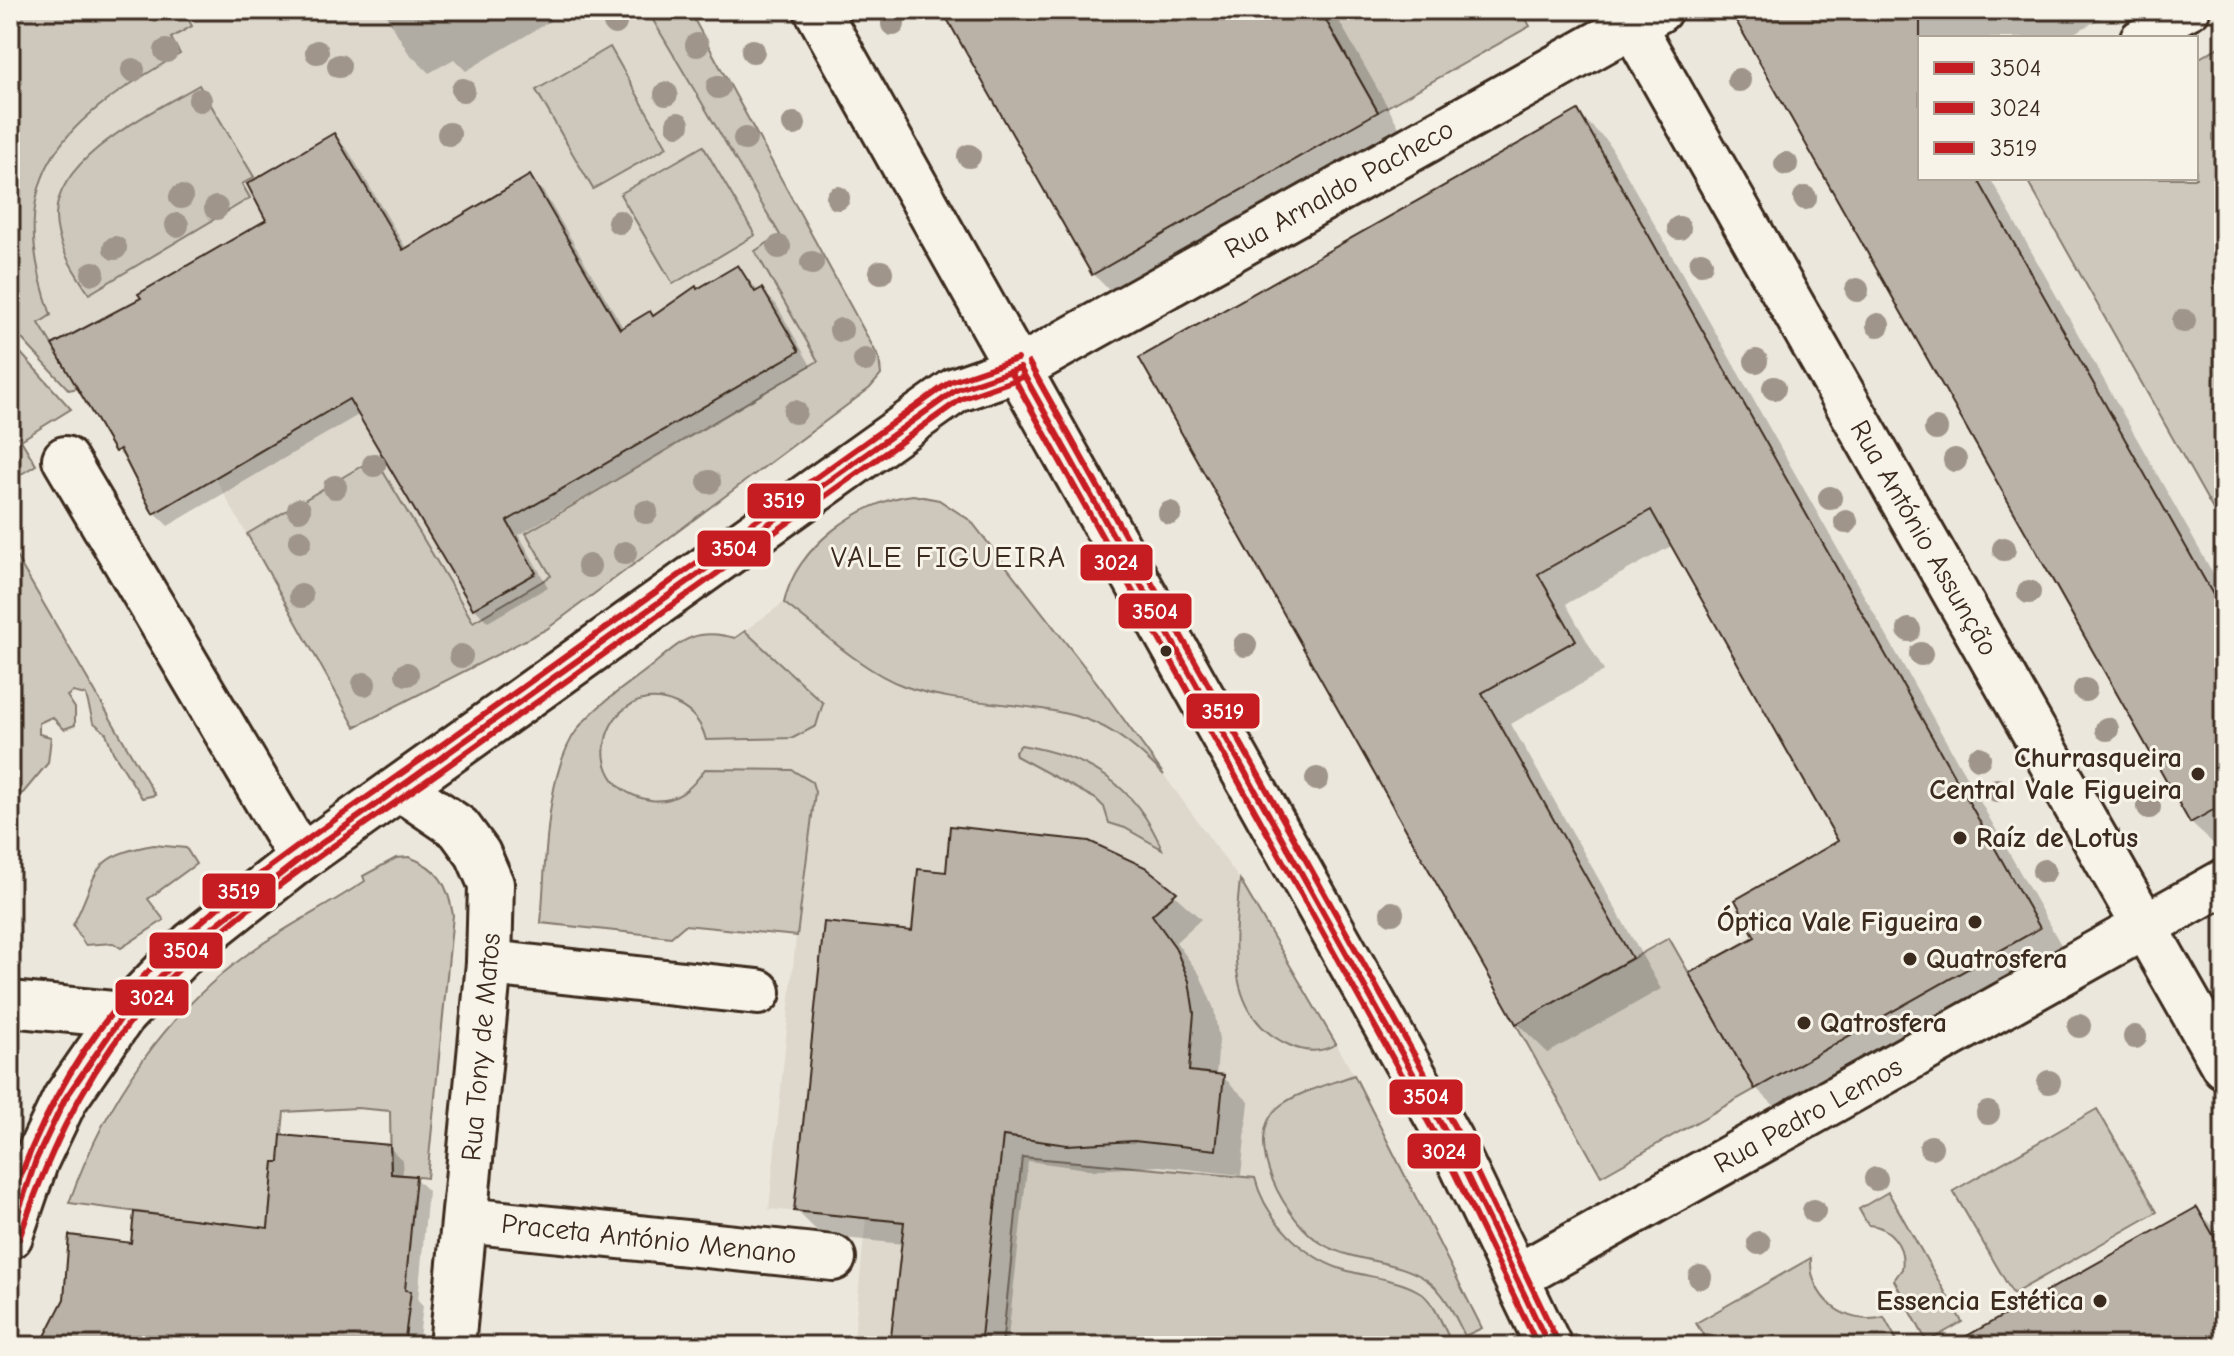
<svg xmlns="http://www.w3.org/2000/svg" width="2234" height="1356" viewBox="0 0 2234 1356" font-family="'Comic Neue',sans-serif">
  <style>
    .built { fill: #ddd7cc }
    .green { fill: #cec8bc; stroke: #84796d; stroke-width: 2 }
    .shadow { fill: #0003 }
    .building { fill: #bab2a7; stroke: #3b2a1e; stroke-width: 2 }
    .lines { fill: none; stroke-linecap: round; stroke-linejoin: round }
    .lane-casing { stroke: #3b2a1e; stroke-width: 42 }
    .street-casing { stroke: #3b2a1e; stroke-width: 50 }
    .secondary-casing { stroke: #3b2a1e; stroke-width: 50 }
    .lane { stroke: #f7f3e8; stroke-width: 36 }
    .street { stroke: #f7f3e8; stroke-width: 44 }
    .secondary { stroke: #f7f3e8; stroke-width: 44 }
    .bus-1-casing { stroke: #f7f3e8; stroke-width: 12 }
    .bus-2-casing { stroke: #f7f3e8; stroke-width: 12 }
    .bus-3-casing { stroke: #f7f3e8; stroke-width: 12 }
    .bus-1 { stroke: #c61d23; stroke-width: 6 }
    .bus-2 { stroke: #c61d23; stroke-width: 6 }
    .bus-3 { stroke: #c61d23; stroke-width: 6 }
    .tree { fill: #9f958a }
    .bus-dot { fill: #3b2a1e; stroke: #f7f3e8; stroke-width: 3 }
    .labels { text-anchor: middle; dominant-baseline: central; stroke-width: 6; stroke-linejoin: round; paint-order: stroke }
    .street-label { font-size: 28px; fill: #3b2a1e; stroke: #f7f3e8 }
    .poi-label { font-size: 28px; font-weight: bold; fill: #3b2a1e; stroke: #f7f3e8; text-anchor: end }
    .neighbourhood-label { font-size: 30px; letter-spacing: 2px; fill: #3b2a1e; stroke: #f7f3e8 }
    .line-badge { stroke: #f7f3e8; stroke-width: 3 }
    .badge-label { font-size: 22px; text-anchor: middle; font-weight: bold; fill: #fff }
  </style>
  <rect width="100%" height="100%" fill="#ece7dc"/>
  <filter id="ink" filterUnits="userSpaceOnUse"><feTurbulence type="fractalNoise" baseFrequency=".0125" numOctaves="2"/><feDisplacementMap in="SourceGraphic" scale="16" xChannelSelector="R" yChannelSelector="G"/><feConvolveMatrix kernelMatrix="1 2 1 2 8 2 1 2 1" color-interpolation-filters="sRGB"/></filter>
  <g filter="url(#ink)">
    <g class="built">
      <polygon points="10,10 688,10 883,367 881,375 870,388 547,629 355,727 215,478 153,514 149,507 157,503 124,447 115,452 10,273"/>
      <polygon points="913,495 939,500 971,521 1098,684 1240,880 1354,1075 1482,1328 1444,1346 853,1346 866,1218 769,1209 796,937 685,925 671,937 541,923 553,798 565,755 579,728 687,637 718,633 735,638 783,603 795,569 809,552 864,510 890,497"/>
    </g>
    <g class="green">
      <path d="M10,10H183L192,26L171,38L180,54C67,119 0,170 51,315L39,323L78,388L69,390L10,326Z"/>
      <polygon points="647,10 689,10 879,358 881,375 870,388 547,629 355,727 247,534 375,458 473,622 551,576 526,533 818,361 755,251 780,235"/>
      <polygon points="1320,10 1521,10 1530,26 1378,112"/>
      <polygon points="2224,44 2224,529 2026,178 2196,178 2196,60"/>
      <polygon points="610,47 667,147 593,189 536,90"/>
      <path d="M199,85L254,177L242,184L250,198L89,294C74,271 56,245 56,216C56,156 155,111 199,85Z"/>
      <polygon points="703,146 755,235 673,284 620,194"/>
      <polygon points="10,341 71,409 21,440 36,465 10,481"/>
      <path d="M913,495L939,500L971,521L1098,684L1164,775C1142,753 1116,729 1085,719C1027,700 962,707 904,686C864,672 819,629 784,603C795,548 859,501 913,495Z"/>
      <polygon points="10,546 155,795 142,798 113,752 106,733 93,722 86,695 73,692 67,696 75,708 75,725 64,729 52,717 39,723 39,734 51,737 48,763 23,793 10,796"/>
      <path d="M745,631L823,703L816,726L793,738L706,740C702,724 692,711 676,704C606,674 570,787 650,800C676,804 692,788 705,769L792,770L812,782L815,792L797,936L685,925L671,937L541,923C546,868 544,772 579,727C598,704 626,686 649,668C680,643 692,626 735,638Z"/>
      <path d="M1021,745C1089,757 1134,783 1162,849L1125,828L1109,823L1104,807L1096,799L1016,756L1015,751Z"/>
      <path d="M154,845L186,848L196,864L148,899L164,920L121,948L113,943L85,945L73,925C100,873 87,856 154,845Z"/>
      <path d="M409,857C439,868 448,885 453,915L427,1178L391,1174L390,1111L357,1108L284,1112L279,1162H274L268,1229L69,1203C105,1101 168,1008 259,946C297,920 328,906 365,881L363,876L396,858Z"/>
      <path d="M1240,880L1336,1044C1321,1053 1304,1052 1289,1045C1223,1016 1234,940 1240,880Z"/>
      <polygon points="1669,938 1755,1089 1601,1176 1516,1024"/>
      <path d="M1354,1075L1482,1328L1465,1336C1454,1315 1447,1295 1428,1281C1398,1259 1356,1263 1324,1245C1288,1225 1237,1138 1281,1105C1300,1091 1331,1084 1354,1075Z"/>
      <polygon points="2097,1109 2157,1212 2013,1294 1953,1191"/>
      <path d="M1022,1157L1255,1178C1265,1218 1302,1256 1341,1269C1365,1277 1395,1278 1418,1291C1434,1300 1443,1326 1451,1342L1444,1346H1002Z"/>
      <path d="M1888,1192L1962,1322L1927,1342L1894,1280L1902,1269C1906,1246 1890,1226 1868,1225L1859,1209Z"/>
      <path d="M1811,1258C1809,1298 1845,1327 1884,1317L1900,1346H1710L1696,1323Z"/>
    </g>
    <g class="shadow">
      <polygon points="383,10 569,10 466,71 454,59 429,73 408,52"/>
      <polygon points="944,10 1333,10 1408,143 1124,305 1093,274"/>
      <polygon points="1733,10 2116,10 2065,38 1920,38 1920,178 1990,178 2224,593 2224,854 2191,822"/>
      <polygon points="1577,112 1608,142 2069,959 1787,1118 1756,1088 1841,842 1673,545 1566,604 1604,671 1511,724 1661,989 1548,1053 1517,1023 1142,358"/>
      <polygon points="334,136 348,150 407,250 529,178 543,191 624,329 654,318 738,267 759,292 762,290 776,304 811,366 519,535 548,587 488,622 474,608 360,414 168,526 154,512 129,463 119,453 129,446 117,451 143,299 268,221"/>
      <polygon points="1144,868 1201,919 1176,942 1200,975 1214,1009 1219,1040 1216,1076 1223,1077 1249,1102 1241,1175 1160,1166 1094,1170 1028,1161 1007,1346 892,1346 904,1244 822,1236 796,1210 914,933 948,874"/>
      <polygon points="389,1147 402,1160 403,1177 415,1178 428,1191 418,1300 423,1306 418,1346 47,1346 283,1264"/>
      <polygon points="2197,1210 2224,1237 2224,1346 1954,1346"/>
    </g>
    <g class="building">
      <polygon points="942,10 1320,10 1378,112 1092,275"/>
      <polygon points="1730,10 1920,10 1920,178 1977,178 2224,614 2224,804 2190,823"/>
      <polygon points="1578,110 2040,928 1755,1089 1689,973 1755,937 1735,900 1838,841 1651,510 1538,574 1576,640 1482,693 1632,958 1516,1024 1139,358"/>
      <polygon points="334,133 403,250 530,175 620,329 650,311 653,316 696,286 697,289 738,265 755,292 762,288 799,351 507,521 536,573 473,609 349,399 153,514 120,449 115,452 52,345 141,298 138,294 266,220 247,184"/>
      <polygon points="950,826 1089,841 1145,867 1177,892 1152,915 1175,947 1189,981 1194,1013 1189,1071 1224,1075 1216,1150 1134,1141 1067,1145 1003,1136 980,1346 890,1346 904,1222 794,1211 824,922 912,931 918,869 946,872"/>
      <polygon points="281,1135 390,1145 391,1174 416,1176 405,1290 411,1291 404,1346 40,1346 64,1299 69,1235 131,1243 134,1212 268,1228 274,1162 279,1162"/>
      <polygon points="2197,1207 2224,1254 2224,1346 1949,1346"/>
    </g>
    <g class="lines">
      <defs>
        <polyline id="lane" points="2139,38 2191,10"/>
        <g id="street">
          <polyline points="1624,10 2224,1066"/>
          <polyline points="65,459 301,858"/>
          <polyline points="400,788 459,828 478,854 491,884 489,963 452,1346"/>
          <polyline points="489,963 758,992"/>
          <polyline points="10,1004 123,1015"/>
          <polyline points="465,1220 833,1258"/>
          <polyline points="10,1236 36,1160 65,1099 123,1015 192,944 301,858 956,390 1020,368 1659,10"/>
          <polyline points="1517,1277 2224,882"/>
        </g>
        <polyline id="secondary" points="817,10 1450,1140 1549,1346"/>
      </defs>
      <use href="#lane" class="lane-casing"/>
      <use href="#street" class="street-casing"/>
      <use href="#secondary" class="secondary-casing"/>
      <use href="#lane" class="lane"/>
      <use href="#street" class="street"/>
      <use href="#secondary" class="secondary"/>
      <defs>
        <g id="bus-1">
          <polyline points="1020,368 1450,1140 1549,1346"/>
          <polyline points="10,1236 36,1160 65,1099 123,1015 192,944 301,858 956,390 1020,368"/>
        </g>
        <g id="bus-2">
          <polyline points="1011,373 1441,1145 1538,1346"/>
          <path d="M19,1239C46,1160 78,1088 130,1022C208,925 344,840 446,767C617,644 789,522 961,399L1023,377"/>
        </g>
        <g id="bus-3">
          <polyline points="1029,363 1459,1135 1558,1342"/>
          <path d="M10,1205C34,1134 67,1068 115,1009C194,910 332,823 436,749C608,627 779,504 950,382L1017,359"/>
        </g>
      </defs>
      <use href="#bus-1" class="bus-1-casing"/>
      <use href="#bus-2" class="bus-2-casing"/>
      <use href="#bus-3" class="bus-3-casing"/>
      <use href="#bus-1" class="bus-1"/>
      <use href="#bus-2" class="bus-2"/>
      <use href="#bus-3" class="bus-3"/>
    </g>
    <g class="tree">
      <circle cx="615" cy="23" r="12"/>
      <circle cx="893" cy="24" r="12"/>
      <circle cx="697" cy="45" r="12"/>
      <circle cx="166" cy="51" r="12"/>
      <circle cx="753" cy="51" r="12"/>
      <circle cx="317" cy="52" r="12"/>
      <circle cx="339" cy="66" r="12"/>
      <circle cx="133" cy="70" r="12"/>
      <circle cx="1739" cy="80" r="12"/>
      <circle cx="718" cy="87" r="12"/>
      <circle cx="463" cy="90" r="12"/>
      <circle cx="666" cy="94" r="12"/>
      <circle cx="200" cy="100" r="12"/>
      <circle cx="678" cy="124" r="12"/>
      <circle cx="794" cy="124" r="12"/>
      <circle cx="449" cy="134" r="12"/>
      <circle cx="745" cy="139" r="12"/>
      <circle cx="969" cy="156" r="12"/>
      <circle cx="1786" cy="164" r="12"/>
      <circle cx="181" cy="197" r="12"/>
      <circle cx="838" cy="198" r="12"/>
      <circle cx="1805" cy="198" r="12"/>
      <circle cx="216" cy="208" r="12"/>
      <circle cx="619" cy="222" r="12"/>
      <circle cx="177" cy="225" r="12"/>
      <circle cx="1679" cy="228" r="12"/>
      <circle cx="779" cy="247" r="12"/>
      <circle cx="115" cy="248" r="12"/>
      <circle cx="812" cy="263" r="12"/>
      <circle cx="1701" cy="263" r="12"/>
      <circle cx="881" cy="272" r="12"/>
      <circle cx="93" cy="273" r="12"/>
      <circle cx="1857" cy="290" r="12"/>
      <circle cx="2184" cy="321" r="12"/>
      <circle cx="1878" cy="325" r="12"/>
      <circle cx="841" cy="330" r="12"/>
      <circle cx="865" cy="360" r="12"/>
      <circle cx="1756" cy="361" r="12"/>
      <circle cx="1774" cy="388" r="12"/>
      <circle cx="795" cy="412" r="12"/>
      <circle cx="1936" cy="429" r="12"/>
      <circle cx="1955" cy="460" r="12"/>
      <circle cx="374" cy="465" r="12"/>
      <circle cx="709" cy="482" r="12"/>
      <circle cx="335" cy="487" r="12"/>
      <circle cx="1830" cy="498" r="12"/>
      <circle cx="299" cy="510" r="12"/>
      <circle cx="646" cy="512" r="12"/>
      <circle cx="1170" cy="513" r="12"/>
      <circle cx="1846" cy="522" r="12"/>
      <circle cx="300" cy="541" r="12"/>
      <circle cx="2004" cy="549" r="12"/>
      <circle cx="625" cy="553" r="12"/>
      <circle cx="589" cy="566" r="12"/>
      <circle cx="2029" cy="592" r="12"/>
      <circle cx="301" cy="596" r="12"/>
      <circle cx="1909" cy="630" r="12"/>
      <circle cx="1245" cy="645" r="12"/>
      <circle cx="1921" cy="654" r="12"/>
      <circle cx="461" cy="656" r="12"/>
      <circle cx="407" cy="674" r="12"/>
      <circle cx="364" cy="684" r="12"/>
      <circle cx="2085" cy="690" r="12"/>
      <circle cx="2107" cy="729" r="12"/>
      <circle cx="1979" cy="758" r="12"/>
      <circle cx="1317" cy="779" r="12"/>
      <circle cx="1997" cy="790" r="12"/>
      <circle cx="2149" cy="807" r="12"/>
      <circle cx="2044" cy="871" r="12"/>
      <circle cx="1392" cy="913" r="12"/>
      <circle cx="2079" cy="1026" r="12"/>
      <circle cx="2135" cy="1037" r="12"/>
      <circle cx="2049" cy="1082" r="12"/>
      <circle cx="1988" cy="1113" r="12"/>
      <circle cx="1931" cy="1147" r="12"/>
      <circle cx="1876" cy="1179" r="12"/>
      <circle cx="1814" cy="1211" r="12"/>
      <circle cx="1759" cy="1243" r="12"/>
      <circle cx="1700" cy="1277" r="12"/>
    </g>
  </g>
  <g class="bus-dot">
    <circle cx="1166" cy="651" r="7"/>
    <circle cx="2198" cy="774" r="8"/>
    <circle cx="1960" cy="838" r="8"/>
    <circle cx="1975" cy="922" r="8"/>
    <circle cx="1910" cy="959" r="8"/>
    <circle cx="1804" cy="1023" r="8"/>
    <circle cx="2100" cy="1301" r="8"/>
  </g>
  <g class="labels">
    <g class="street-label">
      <text transform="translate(1339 189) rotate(-29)">Rua Arnaldo Pacheco</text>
      <text transform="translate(1924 538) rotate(60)">Rua António Assunção</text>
      <text transform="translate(481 1047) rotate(-85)">Rua Tony de Matos</text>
      <text transform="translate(1808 1115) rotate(-29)">Rua Pedro Lemos</text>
      <text transform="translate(649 1239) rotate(6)">Praceta António Menano</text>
    </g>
    <g class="poi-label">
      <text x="2182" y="758">Churrasqueira<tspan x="2182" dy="32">Central Vale Figueira</tspan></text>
      <text x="1976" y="838" text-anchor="start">Raíz de Lotus</text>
      <text x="1959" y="922">Óptica Vale Figueira</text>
      <text x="1926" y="959" text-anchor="start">Quatrosfera</text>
      <text x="1820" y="1023" text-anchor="start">Qatrosfera</text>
      <text x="2084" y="1301">Essencia Estética</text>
    </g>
    <g class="neighbourhood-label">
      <text x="949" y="557">VALE FIGUEIRA</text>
    </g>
  </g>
  <g class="line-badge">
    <rect x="746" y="482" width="76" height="38" rx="8" fill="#c61d23"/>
    <rect x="696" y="529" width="76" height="39" rx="8" fill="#c61d23"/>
    <rect x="1079" y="543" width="75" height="39" rx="8" fill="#c61d23"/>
    <rect x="1117" y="592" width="76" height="38" rx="8" fill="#c61d23"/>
    <rect x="1185" y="692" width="76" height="38" rx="8" fill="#c61d23"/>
    <rect x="201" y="872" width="76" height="38" rx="8" fill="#c61d23"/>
    <rect x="148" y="931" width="76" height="39" rx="8" fill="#c61d23"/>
    <rect x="114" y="978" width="76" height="39" rx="8" fill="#c61d23"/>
    <rect x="1388" y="1078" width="76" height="38" rx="8" fill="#c61d23"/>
    <rect x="1406" y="1132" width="76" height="38" rx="8" fill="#c61d23"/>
  </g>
  <g class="badge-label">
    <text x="784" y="508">3519</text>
    <text x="734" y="556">3504</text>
    <text x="1116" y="570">3024</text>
    <text x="1155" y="619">3504</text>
    <text x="1223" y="719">3519</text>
    <text x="239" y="899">3519</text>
    <text x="186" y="958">3504</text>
    <text x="152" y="1005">3024</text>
    <text x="1426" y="1104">3504</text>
    <text x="1444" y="1159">3024</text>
  </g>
  <rect width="2234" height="1356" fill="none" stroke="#f7f3e8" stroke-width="40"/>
  <rect x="20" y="20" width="2194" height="1316" fill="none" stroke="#3b2a1e" stroke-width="3" filter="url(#ink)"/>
  <rect x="1918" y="36" width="280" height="144" fill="#f7f3e8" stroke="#aca397" stroke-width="2"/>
  <rect x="1934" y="62" width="40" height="12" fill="#c61d23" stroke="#aca397" stroke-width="2"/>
  <text x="1990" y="76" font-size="24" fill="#3b2a1e">3504</text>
  <rect x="1934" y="102" width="40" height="12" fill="#c61d23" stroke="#aca397" stroke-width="2"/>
  <text x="1990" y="116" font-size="24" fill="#3b2a1e">3024</text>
  <rect x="1934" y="142" width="40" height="12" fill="#c61d23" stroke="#aca397" stroke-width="2"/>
  <text x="1990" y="156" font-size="24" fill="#3b2a1e">3519</text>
</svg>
